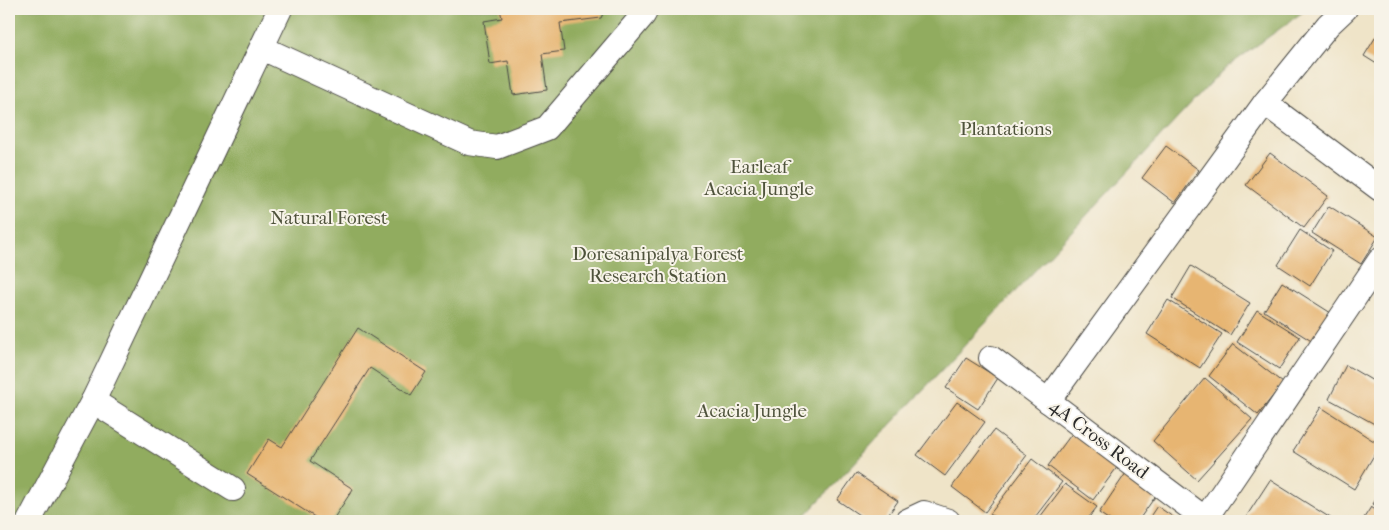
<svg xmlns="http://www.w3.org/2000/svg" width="1389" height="530" viewBox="0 0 1389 530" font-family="'IM FELL French Canon',serif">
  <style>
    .forest { fill: #91ac5f; stroke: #5e6c45 }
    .building { fill: #e7b572 }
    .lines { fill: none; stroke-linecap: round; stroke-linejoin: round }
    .minor-casing { stroke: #484743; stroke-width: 26 }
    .minor { stroke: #fff; stroke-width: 24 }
    .labels { text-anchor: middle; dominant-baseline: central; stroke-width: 4; stroke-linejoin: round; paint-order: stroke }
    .park-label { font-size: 19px; fill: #4e523b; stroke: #f7f3e8 }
    .street-label { font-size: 19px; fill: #2b2b2b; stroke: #f7f3e8 }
  </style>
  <rect width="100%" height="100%" fill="#f7f3e8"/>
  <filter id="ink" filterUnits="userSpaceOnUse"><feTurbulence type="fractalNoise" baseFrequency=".02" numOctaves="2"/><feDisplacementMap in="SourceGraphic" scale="10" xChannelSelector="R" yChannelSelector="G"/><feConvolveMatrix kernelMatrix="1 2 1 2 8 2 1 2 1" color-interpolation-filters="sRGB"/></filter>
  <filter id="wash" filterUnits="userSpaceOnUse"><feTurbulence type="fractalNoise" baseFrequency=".0096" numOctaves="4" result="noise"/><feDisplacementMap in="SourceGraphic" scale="20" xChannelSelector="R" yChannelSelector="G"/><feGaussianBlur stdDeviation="1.12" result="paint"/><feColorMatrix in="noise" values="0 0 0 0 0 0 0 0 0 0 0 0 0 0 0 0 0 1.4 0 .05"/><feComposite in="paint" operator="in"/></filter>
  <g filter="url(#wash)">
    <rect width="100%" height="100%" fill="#efe4c8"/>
    <polygon class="forest" points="9,9 1307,9 1223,70 800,521 9,521"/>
    <g id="blocks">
      <g class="building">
        <polygon points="500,9 605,9 601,18 560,23 564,51 542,54 547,90 513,95 508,61 490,64 484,21 502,18"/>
        <polygon points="1380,30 1380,66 1364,56"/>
        <polygon points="1166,146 1199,170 1175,203 1142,178"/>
        <polygon points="1270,153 1328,196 1304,228 1246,185"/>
        <polygon points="1329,206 1378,237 1361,264 1312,233"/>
        <polygon points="1300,230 1332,251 1310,286 1278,265"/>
        <polygon points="1191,266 1250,303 1230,335 1172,298"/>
        <polygon points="1282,282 1331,313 1313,342 1264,311"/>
        <polygon points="1168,300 1222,334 1200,368 1147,334"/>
        <polygon points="1257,310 1300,337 1279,369 1237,342"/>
        <polygon points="358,328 426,372 411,395 370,368 310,461 353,489 332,521 321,521 247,474 269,439 282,447"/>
        <polygon points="1233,344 1283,383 1258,415 1209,376"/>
        <polygon points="966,358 998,378 978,409 946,388"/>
        <polygon points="1346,365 1380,385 1380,427 1329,399"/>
        <polygon points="1205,378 1252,419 1197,480 1153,441"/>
        <polygon points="957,402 985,422 945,476 917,455"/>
        <polygon points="1321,407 1380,445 1354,489 1293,451"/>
        <polygon points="994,430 1027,455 985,512 952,487"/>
        <polygon points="1073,432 1118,466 1093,500 1048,466"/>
        <polygon points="1032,459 1062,482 1032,521 1000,521 990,514"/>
        <polygon points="856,473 898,501 884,521 868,521 837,500"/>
        <polygon points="1126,473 1157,494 1138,521 1111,521 1099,513"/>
        <polygon points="1270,480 1332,519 1331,521 1244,520"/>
        <polygon points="1065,484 1097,507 1086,521 1037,521"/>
        <polygon points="1380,493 1380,508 1373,504"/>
        <polygon points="1157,506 1179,521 1147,521"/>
        <polygon points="1371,507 1380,513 1380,521 1362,521"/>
      </g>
    </g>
  </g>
  <g filter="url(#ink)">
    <use href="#blocks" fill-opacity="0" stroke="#484743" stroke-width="1"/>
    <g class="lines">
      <defs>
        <g id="minor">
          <polyline points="262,48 469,143 497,147 547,128 644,14"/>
          <polyline points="1265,103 1380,189"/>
          <polyline points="991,358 1208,521"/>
          <polyline points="93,401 233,489"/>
          <polyline points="1048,401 1265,103 1328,25 1345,9"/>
          <polyline points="1205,519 1380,260"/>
          <polyline points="29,521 93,401 280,9"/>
          <polyline points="907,521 924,513 948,521"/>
        </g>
      </defs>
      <use href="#minor" class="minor-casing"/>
      <use href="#minor" class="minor"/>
    </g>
  </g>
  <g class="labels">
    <g class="park-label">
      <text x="1006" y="129">Plantations</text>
      <text x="759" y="167">Earleaf<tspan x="759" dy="22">Acacia Jungle</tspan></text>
      <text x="329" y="218">Natural Forest</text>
      <text x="658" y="254">Doresanipalya Forest<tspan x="658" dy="22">Research Station</tspan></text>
      <text x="752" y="411">Acacia Jungle</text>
    </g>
    <g class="street-label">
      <text transform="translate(1099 439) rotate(37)">4A Cross Road</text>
    </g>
  </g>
  <rect width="1389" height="530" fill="none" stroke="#f7f3e8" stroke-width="30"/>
</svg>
